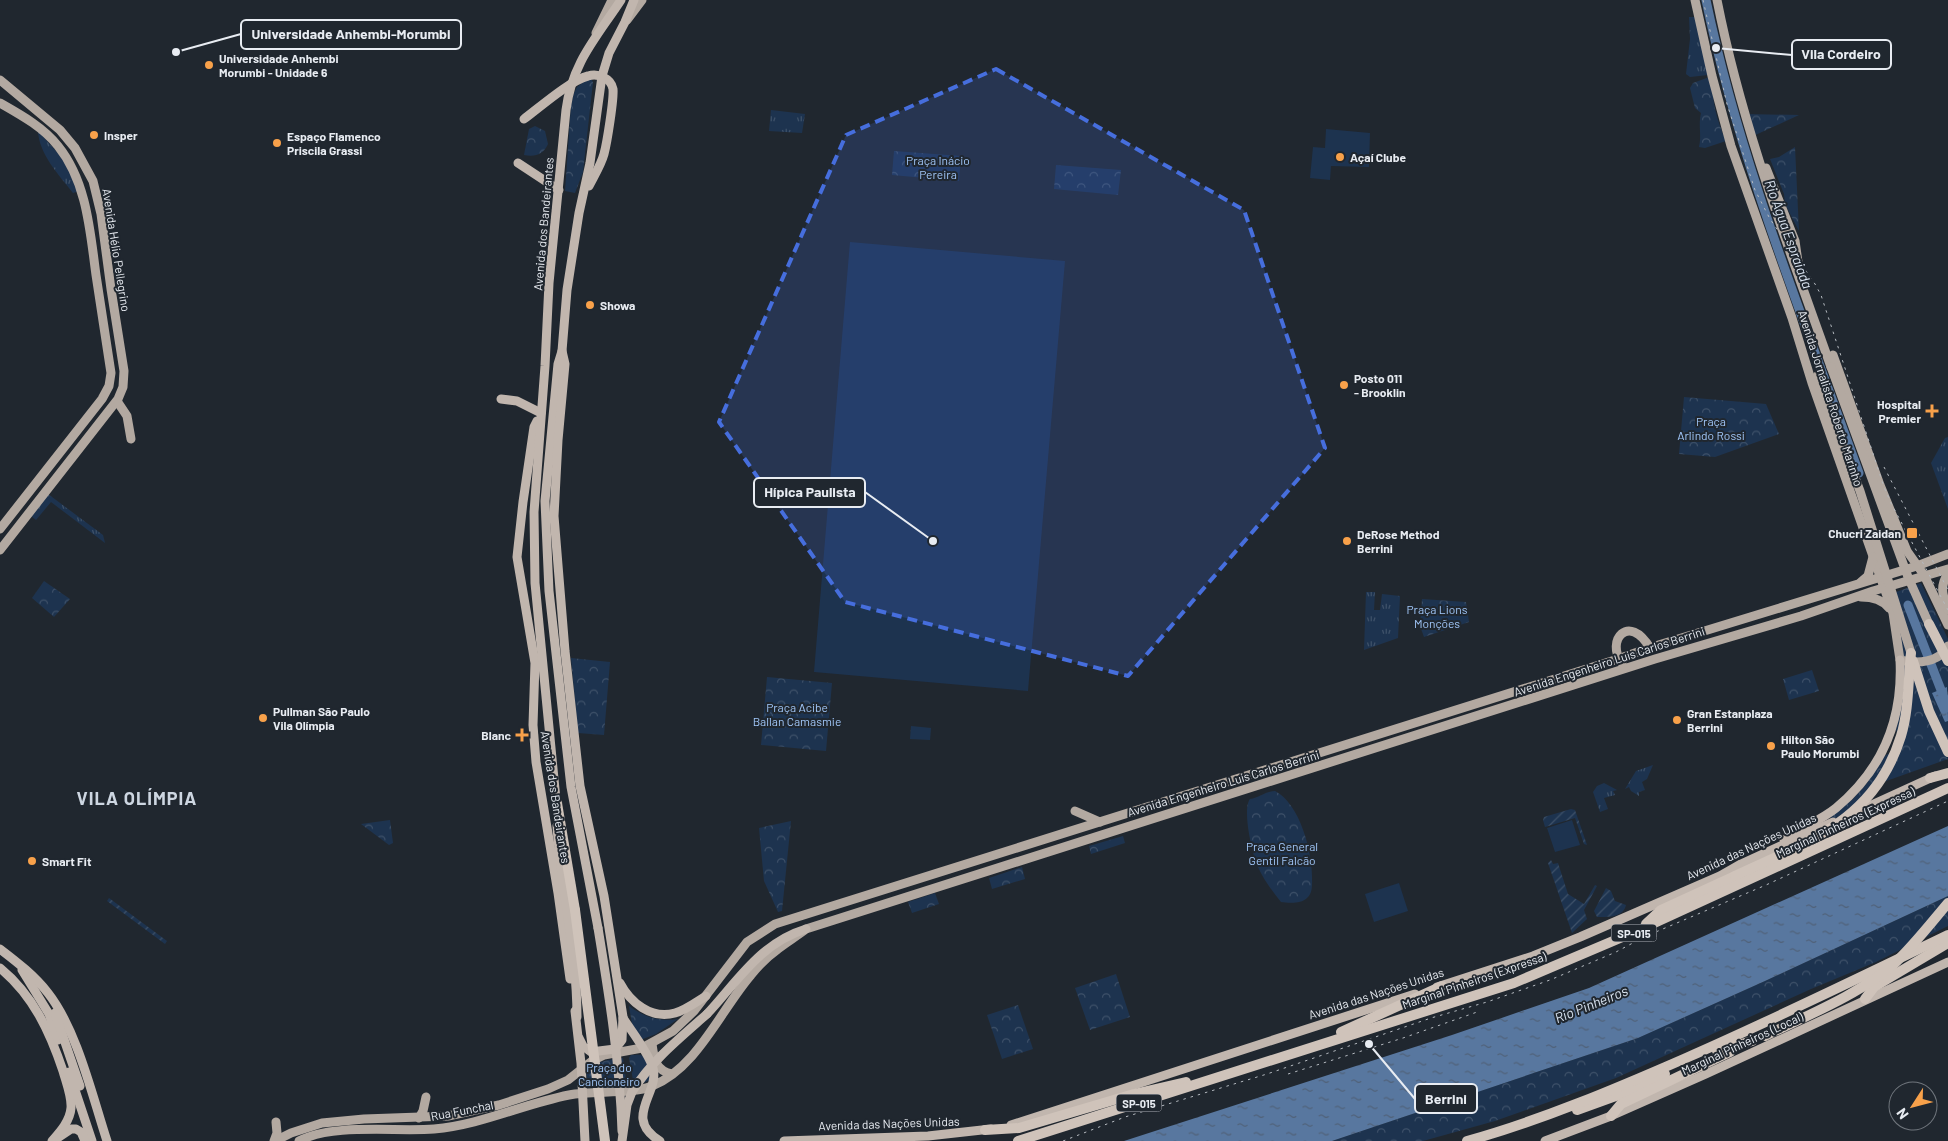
<svg xmlns="http://www.w3.org/2000/svg" width="1948" height="1141" viewBox="0 0 1948 1141" font-family="Barlow,sans-serif">
  <style>
    .grass { fill: url(#grass-tufts) }
    .park { fill: url(#park-crowns) }
    .garden { fill: url(#garden-furrows) }
    .pitch { fill: #1d334f }
    .water { fill: url(#water-ripples) }
    .lines { fill: none; stroke-linecap: round; stroke-linejoin: round }
    .river { stroke: #58779f; stroke-width: 9 }
    .primary { stroke: #b3a9a1; stroke-width: 9 }
    .trunk { stroke: #c1b6ae; stroke-width: 9 }
    .motorway { stroke: #cfc3ba; stroke-width: 10 }
    .rail { stroke: #b6bbc1; stroke-width: 1; stroke-dasharray: 2.5 5; stroke-linecap: butt }
    .primary-bridge { stroke: #b3a9a1; stroke-width: 9 }
    .trunk-bridge { stroke: #c1b6ae; stroke-width: 9 }
    .motorway-bridge { stroke: #cfc3ba; stroke-width: 10 }
    .marked { fill: #466edd; fill-opacity: 0.2; stroke: #466edd; stroke-width: 4; stroke-dasharray: 10 6; stroke-linejoin: round }
    .poi-dot { fill: #f8a14a; stroke: #20272f; stroke-width: 2 }
    .labels { text-anchor: middle; dominant-baseline: central; stroke-width: 4; stroke-linejoin: round; paint-order: stroke }
    .shield { fill: #20272f; stroke: #acb1b8; stroke-width: 1 }
    .shield-label { font-size: 11px; font-weight: bold; fill: #e8ecf2 }
    .poi-label { font-size: 12px; font-weight: bold; fill: #e8ecf2; stroke: #20272f; text-anchor: start }
    .park-label { font-size: 12px; fill: #a1c7f9; stroke: #20272f }
    .street-label { font-size: 12px; fill: #e8ecf2; stroke: #20272f }
    .water-label { font-size: 14px; font-style: italic; fill: #dbe5f2; stroke: #20272f }
    .district-label { font-size: 18px; font-weight: bold; letter-spacing: 1px; fill: #cdd6e1; stroke: #20272f }
    .leader { fill: none; stroke: #e8ecf2; stroke-width: 2 }
    .callout-dot { fill: #e8ecf2; stroke: #20272f; stroke-width: 2 }
    .callout { fill: #20272f; stroke: #e8ecf2; stroke-width: 2 }
    .callout-label { font-size: 14px; text-anchor: middle; font-weight: bold; fill: #e8ecf2 }
  </style>
  <defs>
    <pattern id="grass-tufts" width="24" height="20" patternUnits="userSpaceOnUse" patternTransform="scale(1.25)"><rect width="24" height="20" fill="#1d334f"/><path d="M3 7l-1-3M5 7V3M7 7l1-3M15 17l-1-3M17 17v-4M19 17l1-3" fill="none" stroke="#3e5169"/></pattern>
    <pattern id="park-crowns" width="20" height="18" patternUnits="userSpaceOnUse" patternTransform="scale(1.25)"><rect width="20" height="18" fill="#1d334f"/><path d="M2 6a3 3 0 1 1 6 0M12 15a3 3 0 1 1 6 0" fill="none" stroke="#3e5169"/></pattern>
    <pattern id="garden-furrows" width="10" height="10" patternUnits="userSpaceOnUse" patternTransform="scale(1.25)"><rect width="10" height="10" fill="#1d334f"/><path d="M-1 1l2-2M0 10L10 0M9 11l2-2" fill="none" stroke="#3e5169"/></pattern>
    <pattern id="water-ripples" width="26" height="14" patternUnits="userSpaceOnUse" patternTransform="scale(1.25)"><rect width="26" height="14" fill="#58779f"/><path d="M2 4q2-2 4 0t4 0M15 11q2-2 4 0t4 0" fill="none" stroke="#506178"/></pattern>
  </defs>
  <rect width="100%" height="100%" fill="#20272f"/>
  <g class="grass">
    <polygon points="1689,17 1698,17 1708,75 1690,77 1686,74 1690,39"/>
    <polygon points="771,110 805,114 802,133 769,131"/>
    <path d="M38,131L67,163L79,191L73,193C59,175 39,154 38,131Z"/>
    <polygon points="1948,437 1948,509 1931,463 1945,438"/>
    <polygon points="48,494 103,535 105,543 51,502 36,520 31,516"/>
    <polygon points="1366,592 1375,592 1374,610 1380,610 1382,594 1400,596 1398,638 1364,650"/>
    <polygon points="911,726 931,728 930,740 910,739"/>
    <polygon points="1653,765 1647,779 1642,782 1645,790 1639,792 1639,796 1631,791 1629,787 1625,789 1636,771"/>
    <polygon points="1604,783 1617,790 1613,791 1615,795 1604,798 1608,809 1600,812 1593,792 1597,786"/>
  </g>
  <g class="park">
    <path d="M1712,76C1712,102 1716,118 1726,141L1705,148L1699,147C1702,136 1698,125 1701,113L1695,108L1690,88L1693,83Z"/>
    <polygon points="591,79 593,82 583,172 575,193 565,191 571,105 574,93 577,87 586,80"/>
    <polygon points="1744,114 1799,115 1751,137"/>
    <path d="M535,126L545,131L548,144C543,155 535,157 524,155L529,129Z"/>
    <polygon points="1795,147 1799,231 1785,204 1784,194 1770,159 1779,157"/>
    <polygon points="894,151 961,156 959,181 892,175"/>
    <polygon points="1056,165 1121,170 1118,195 1054,189"/>
    <polygon points="1684,397 1766,404 1779,434 1715,457 1679,454"/>
    <polygon points="44,581 70,599 54,617 32,598"/>
    <polygon points="1921,583 1948,639 1948,759 1875,785 1858,804 1833,820 1829,816 1852,800 1867,783 1884,756 1892,752 1898,737 1896,729 1900,711 1903,678 1885,596"/>
    <polygon points="1422,599 1466,602 1469,622 1424,637 1420,626"/>
    <polygon points="571,658 610,662 604,735 578,733"/>
    <polygon points="1812,670 1819,691 1789,700 1783,679"/>
    <polygon points="767,677 832,683 826,751 761,745"/>
    <path d="M1275,791C1300,804 1312,851 1312,877C1312,884 1313,893 1307,898C1301,904 1289,903 1281,902C1272,891 1264,880 1258,867C1252,854 1242,809 1250,799C1259,798 1266,791 1275,791Z"/>
    <polygon points="390,820 393,843 389,845 361,824"/>
    <polygon points="791,821 782,911 778,912 764,881 759,828"/>
    <polygon points="1123,836 1125,843 1091,854 1089,846"/>
    <polygon points="1022,867 1025,879 992,889 989,878"/>
    <polygon points="935,893 939,904 912,913 908,902"/>
    <polygon points="1948,896 1948,926 1876,962 1811,989 1616,1078 1495,1121 1423,1141 1332,1141 1638,1038 1765,981"/>
    <polygon points="1116,974 1130,1017 1090,1030 1075,988"/>
    <polygon points="1018,1005 1033,1049 1002,1059 987,1015"/>
    <path d="M629,1006C644,1017 659,1022 678,1019L656,1034L635,1042Z"/>
    <path d="M631,1055C635,1055 640,1054 643,1056C649,1060 651,1073 650,1080L641,1084L633,1080L629,1058Z"/>
    <path d="M623,1058L627,1086C610,1088 590,1096 586,1073C596,1060 609,1060 623,1058Z"/>
  </g>
  <g class="garden">
    <polygon points="1571,809 1575,810 1587,845 1584,844 1575,818 1545,827 1543,820 1544,817"/>
    <polygon points="1551,860 1553,864 1558,863 1568,894 1584,904 1595,885 1597,886 1584,910 1587,919 1572,933 1548,863"/>
    <path d="M1606,888L1611,891L1615,901L1626,905C1623,918 1608,917 1597,917L1594,911Z"/>
    <polygon points="109,898 167,941 165,944 107,901"/>
  </g>
  <g class="pitch">
    <polygon points="1326,129 1370,133 1369,167 1331,166 1330,180 1310,178 1313,147 1325,148"/>
    <polygon points="850,242 1065,261 1028,691 814,672"/>
    <polygon points="1572,820 1580,845 1555,852 1547,828"/>
    <polygon points="1399,883 1408,911 1374,922 1365,894"/>
  </g>
  <g class="water">
    <polygon points="1947,687 1948,721 1945,722 1932,693"/>
    <polygon points="1948,826 1948,896 1765,981 1638,1038 1332,1141 1124,1141 1452,1035 1589,988"/>
  </g>
  <g class="lines">
    <g class="river">
      <path d="M1706,0C1740,163 1803,317 1859,473"/>
      <polyline points="1908,605 1948,708"/>
    </g>
    <g class="primary">
      <path d="M1695,0L1712,76L1731,146L1792,318L1812,383L1893,613L1900,660C1917,664 1939,663 1948,646"/>
      <path d="M1717,0C1742,127 1788,246 1831,367"/>
      <polyline points="627,20 642,0"/>
      <polyline points="596,33 612,0"/>
      <polyline points="0,80 60,130 75,148 93,181 101,214 111,289 124,371 123,387 118,399 0,550"/>
      <path d="M0,103C21,115 43,127 58,146C87,182 90,231 96,275C101,308 106,340 111,373L109,386L102,399L0,529"/>
      <polyline points="1766,168 1795,241 1798,262"/>
      <polyline points="1833,355 1880,485 1907,551 1924,575 1948,625"/>
      <polyline points="117,401 127,416 131,439"/>
      <path d="M1948,574C1939,586 1943,597 1948,610"/>
      <polyline points="1861,582 1868,576 1873,557"/>
      <path d="M1861,597C1872,597 1882,599 1889,608"/>
      <path d="M1622,663C1605,641 1629,612 1650,648"/>
      <polyline points="1075,811 1100,822"/>
      <path d="M652,1044C654,1059 655,1070 672,1074"/>
      <polyline points="419,1118 423,1111 426,1097"/>
      <polyline points="274,1141 277,1133 276,1122"/>
      <polyline points="275,1141 291,1133 322,1123 364,1119 448,1116 499,1105 548,1089 568,1080 592,1061 604,1055 642,1048 673,1031 694,1011 747,942 775,924 1615,660 1652,647 1917,566 1948,554"/>
      <path d="M299,1141C332,1123 396,1132 434,1129C481,1125 523,1104 569,1095C593,1090 631,1095 652,1086C697,1068 720,1011 751,975C759,965 768,956 778,949C787,942 797,936 806,929L1655,659L1801,616L1873,591L1948,569"/>
    </g>
    <g class="trunk">
      <path d="M524,119C540,107 571,80 588,76C598,73 611,78 613,89C614,99 607,143 604,154C601,165 594,176 589,186"/>
      <polyline points="518,163 559,190"/>
      <polyline points="562,351 558,364 545,501 549,591 571,787 598,928"/>
      <polyline points="501,399 517,401 541,413"/>
      <polyline points="537,421 534,427 523,502 517,557 535,663 533,725 536,762 558,893 570,979"/>
      <path d="M557,810L535,583L534,512L545,366L549,283L566,110C572,63 596,38 621,0"/>
      <polyline points="1854,813 1935,776"/>
      <path d="M557,826C561,890 577,952 577,1017"/>
      <path d="M1784,840C1800,828 1820,821 1836,808C1883,769 1903,720 1900,660"/>
      <path d="M0,949C17,962 35,976 48,993C77,1030 92,1095 107,1141"/>
      <path d="M0,968C33,995 50,1032 63,1071C66,1082 72,1097 71,1108C70,1121 60,1132 52,1141"/>
      <polyline points="22,970 49,1014 58,1040"/>
      <path d="M620,983C630,1002 651,1020 675,1013C686,1010 696,1002 706,996"/>
      <polyline points="1437,987 1533,956 1580,937 1720,876 1741,864 1833,822"/>
      <polyline points="575,1011 581,1063 585,1141"/>
      <polyline points="55,1013 80,1086"/>
      <path d="M707,1014C737,982 760,943 806,929"/>
      <path d="M623,1018C632,1032 648,1052 653,1068C660,1093 622,1118 660,1141"/>
      <polyline points="579,1038 583,1046 591,1052 615,1049 622,1040 623,1017 604,896 580,786 565,651 554,516 558,440 565,364 562,351 567,290 579,213 590,163 602,76 609,53 625,22 634,0"/>
      <polyline points="69,1072 92,1141"/>
      <polyline points="1011,1125 1415,994"/>
      <polyline points="59,1137 71,1129 76,1129 81,1132 85,1141"/>
      <polyline points="622,1141 627,1105 632,1092"/>
      <polyline points="784,1141 928,1136 991,1129"/>
      <polyline points="1545,1141 1611,1116 1706,1074 1948,962"/>
    </g>
    <g class="motorway">
      <polyline points="1930,778 1948,773"/>
      <polyline points="557,803 575,910"/>
      <polyline points="1646,924 1661,910 1735,876"/>
      <polyline points="1865,999 1874,987 1948,943"/>
      <polyline points="1341,1032 1442,986"/>
      <polyline points="1717,1051 1752,1041"/>
      <polyline points="1577,1110 1635,1089 1665,1074"/>
      <polyline points="1611,1116 1621,1104 1730,1052"/>
      <polyline points="985,1130 1019,1128 1134,1094 1186,1082"/>
      <polyline points="1018,1141 1514,983 1639,930 1948,788"/>
      <path d="M1467,1141C1542,1120 1615,1089 1686,1058C1775,1019 1861,977 1948,935"/>
    </g>
    <g class="rail">
      <polyline points="1703,0 1727,104 1755,190 1770,219 1815,284 1821,295 1884,487 1891,503 1948,610"/>
      <polyline points="1884,467 1948,590"/>
      <polyline points="1288,1074 1403,1038 1480,1011"/>
      <polyline points="1063,1141 1125,1117 1267,1074 1431,1018 1487,1002 1550,980 1616,952 1644,937 1766,885 1948,801"/>
    </g>
    <g class="primary-bridge">
      <polyline points="1831,367 1908,577 1929,624"/>
      <polyline points="1817,376 1860,491 1911,653"/>
    </g>
    <g class="trunk-bridge">
      <path d="M598,928C609,995 620,1063 622,1131"/>
      <path d="M632,1092C651,1061 680,1038 707,1014"/>
    </g>
    <g class="motorway-bridge">
      <polyline points="1929,624 1948,661"/>
      <polyline points="1913,661 1929,711 1948,752"/>
      <path d="M1735,876C1807,842 1875,821 1901,736C1909,710 1908,680 1911,653"/>
      <polyline points="575,910 605,1141"/>
      <path d="M1765,1036C1804,1017 1864,992 1895,963C1914,945 1931,923 1948,903"/>
    </g>
  </g>
  <path class="marked" d="M996,69L1244,210L1325,448L1128,676L845,602L719,422L846,135Z"/>
  <g class="poi-dot">
    <circle cx="209" cy="65" r="5"/>
    <circle cx="94" cy="135" r="5"/>
    <circle cx="277" cy="143" r="5"/>
    <circle cx="1340" cy="157" r="5"/>
    <circle cx="590" cy="305" r="5"/>
    <circle cx="1344" cy="385" r="5"/>
    <path d="M1929.5 403.5h5v5h5v5h-5v5h-5v-5h-5v-5h5z"/>
    <rect x="1906" y="527" width="12" height="12" rx="2.5"/>
    <circle cx="1347" cy="541" r="5"/>
    <circle cx="263" cy="718" r="5"/>
    <circle cx="1677" cy="720" r="5"/>
    <path d="M519.5 727.5h5v5h5v5h-5v5h-5v-5h-5v-5h5z"/>
    <circle cx="1771" cy="746" r="5"/>
    <circle cx="32" cy="861" r="5"/>
  </g>
  <g class="labels">
    <g class="shield">
      <rect x="1611.5" y="924.5" width="45" height="17" rx="4"/>
      <rect x="1116.5" y="1094.5" width="45" height="17" rx="4"/>
    </g>
    <g class="shield-label">
      <text x="1634" y="933">SP-015</text>
      <text x="1139" y="1103">SP-015</text>
    </g>
    <g class="poi-label">
      <text x="219" y="58">Universidade Anhembi<tspan x="219" dy="14">Morumbi - Unidade 6</tspan></text>
      <text x="104" y="135">Insper</text>
      <text x="287" y="136">Espaço Flamenco<tspan x="287" dy="14">Priscila Grassi</tspan></text>
      <text x="1350" y="157">Açaí Clube</text>
      <text x="600" y="305">Showa</text>
      <text x="1354" y="378">Posto 011<tspan x="1354" dy="14">- Brooklin</tspan></text>
      <text x="1921" y="404" text-anchor="end">Hospital<tspan x="1921" dy="14">Premier</tspan></text>
      <text x="1901" y="533" text-anchor="end">Chucri Zaidan</text>
      <text x="1357" y="534">DeRose Method<tspan x="1357" dy="14">Berrini</tspan></text>
      <text x="273" y="711">Pullman São Paulo<tspan x="273" dy="14">Vila Olímpia</tspan></text>
      <text x="1687" y="713">Gran Estanplaza<tspan x="1687" dy="14">Berrini</tspan></text>
      <text x="511" y="735" text-anchor="end">Blanc</text>
      <text x="1781" y="739">Hilton São<tspan x="1781" dy="14">Paulo Morumbi</tspan></text>
      <text x="42" y="861">Smart Fit</text>
    </g>
    <g class="park-label">
      <text x="938" y="160">Praça Inácio<tspan x="938" dy="14">Pereira</tspan></text>
      <text x="1711" y="421">Praça<tspan x="1711" dy="14">Arlindo Rossi</tspan></text>
      <text x="1437" y="609">Praça Lions<tspan x="1437" dy="14">Monções</tspan></text>
      <text x="797" y="707">Praça Acibe<tspan x="797" dy="14">Ballan Camasmie</tspan></text>
      <text x="1282" y="846">Praça General<tspan x="1282" dy="14">Gentil Falcão</tspan></text>
      <text x="609" y="1067">Praça do<tspan x="609" dy="14">Cancioneiro</tspan></text>
    </g>
    <g class="street-label">
      <text transform="translate(543 224) rotate(-85)">Avenida dos Bandeirantes</text>
      <text transform="translate(117 250) rotate(81)">Avenida Hélio Pellegrino</text>
      <text transform="translate(1831 398) rotate(72)">Avenida Jornalista Roberto Marinho</text>
      <text transform="translate(1609 661) rotate(-18)">Avenida Engenheiro Luís Carlos Berrini</text>
      <text transform="translate(1223 783) rotate(-17)">Avenida Engenheiro Luís Carlos Berrini</text>
      <text transform="translate(556 797) rotate(81)">Avenida dos Bandeirantes</text>
      <text transform="translate(1845 822) rotate(-25)">Marginal Pinheiros (Expressa)</text>
      <text transform="translate(1751 846) rotate(-25)">Avenida das Nações Unidas</text>
      <text transform="translate(1474 980) rotate(-19)">Marginal Pinheiros (Expressa)</text>
      <text transform="translate(1376 993) rotate(-18)">Avenida das Nações Unidas</text>
      <text transform="translate(1742 1043) rotate(-25)">Marginal Pinheiros (Local)</text>
      <text transform="translate(462 1110) rotate(-11)">Rua Funchal</text>
      <text transform="translate(889 1123) rotate(-2)">Avenida das Nações Unidas</text>
    </g>
    <g class="water-label">
      <text transform="translate(1789 234) rotate(70)">Rio Água Espraiada</text>
      <text transform="translate(1591 1004) rotate(-22)">Rio Pinheiros</text>
    </g>
    <g class="district-label">
      <text x="137" y="798">VILA OLÍMPIA</text>
    </g>
  </g>
  <path class="leader" d="M176 52L241 34M1716 48L1792 55M933 541L865 492M1369 1044L1415 1099"/>
  <g class="callout-dot">
    <circle cx="176" cy="52" r="5"/>
    <circle cx="1716" cy="48" r="5"/>
    <circle cx="933" cy="541" r="5"/>
    <circle cx="1369" cy="1044" r="5"/>
  </g>
  <g class="callout">
    <rect x="241" y="20" width="220" height="29" rx="5"/>
    <rect x="1792" y="40" width="99" height="29" rx="5"/>
    <rect x="754" y="478" width="111" height="29" rx="5"/>
    <rect x="1415" y="1084" width="62" height="29" rx="5"/>
  </g>
  <g class="callout-label">
    <text x="351" y="39">Universidade Anhembi-Morumbi</text>
    <text x="1841" y="59">Vila Cordeiro</text>
    <text x="810" y="497">Hípica Paulista</text>
    <text x="1446" y="1104">Berrini</text>
  </g>
  <g transform="translate(1913 1106) rotate(234)"><circle r="24" fill="#20272f" stroke="#70767d"/>
  <path d="M0-4L9 19L0 12L-9 19Z" fill="#f8a14a"/>
  <text y="-8" font-size="14" font-weight="bold" text-anchor="middle" fill="#e8ecf2">N</text>
  </g>
</svg>
